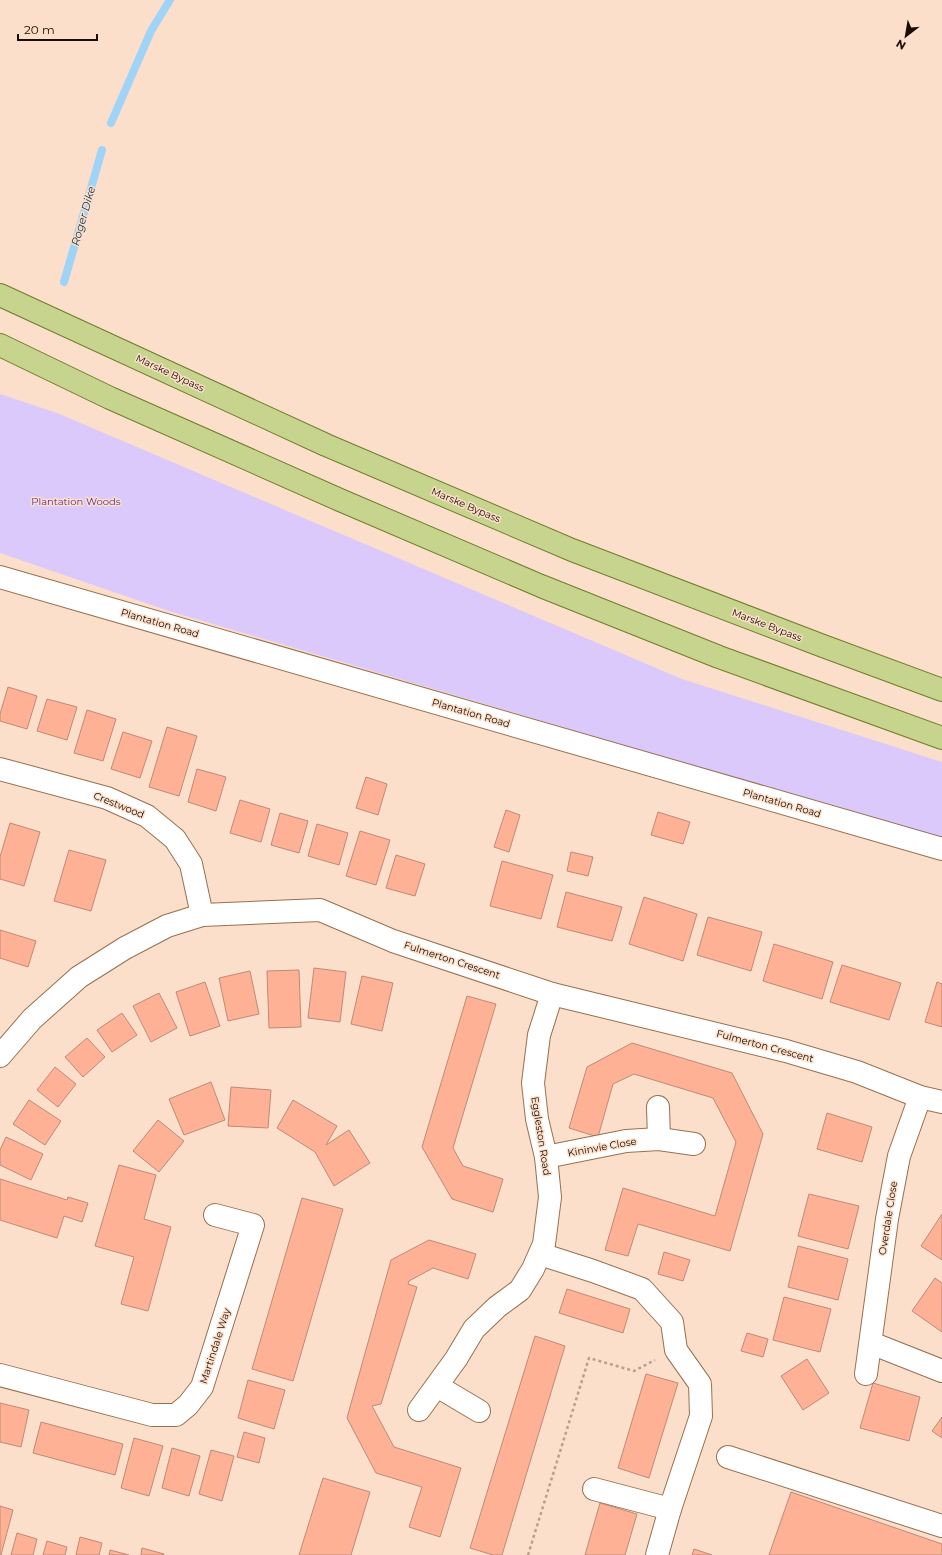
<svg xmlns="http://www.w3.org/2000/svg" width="942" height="1555" viewBox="0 0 942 1555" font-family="Montserrat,sans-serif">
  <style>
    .green { fill: #dac9fa }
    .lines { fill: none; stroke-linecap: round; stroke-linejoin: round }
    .stream { stroke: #a0d3f8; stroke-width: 8 }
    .building { fill: #ffb196; stroke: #be8a77 }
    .minor-casing { stroke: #99704f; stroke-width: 24 }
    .major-casing { stroke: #717c2b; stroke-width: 24 }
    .path { stroke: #b8a08e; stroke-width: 2.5; stroke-dasharray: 3 3; stroke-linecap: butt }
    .minor { stroke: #fff; stroke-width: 22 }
    .major { stroke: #c6d48d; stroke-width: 22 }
    .labels { text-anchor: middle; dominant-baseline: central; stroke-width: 3; stroke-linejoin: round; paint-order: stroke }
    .street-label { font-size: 10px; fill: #1b0c01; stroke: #fbdfca }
    .park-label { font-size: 10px; fill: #5a2e90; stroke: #fbdfca }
    .water-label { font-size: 11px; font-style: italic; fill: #09324a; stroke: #fbdfca }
  </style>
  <rect width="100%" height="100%" fill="#fbdfca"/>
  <polygon class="green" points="0,394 57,413 682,679 942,762 942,839 169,611 0,553"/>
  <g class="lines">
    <g class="stream">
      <polyline points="111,123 151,31 170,0"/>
      <polyline points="64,282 102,150"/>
    </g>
  </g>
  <g class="building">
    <polygon points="8,687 37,696 27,729 0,721 0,714"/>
    <polygon points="47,699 77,707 67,740 37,731"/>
    <polygon points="87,710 116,719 103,761 74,753"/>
    <polygon points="167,727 197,736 179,796 149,787"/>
    <polygon points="123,732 152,741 140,778 111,769"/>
    <polygon points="197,769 226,777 216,811 188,802"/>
    <polygon points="366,777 387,784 378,815 356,808"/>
    <polygon points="240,800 270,809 261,842 230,833"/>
    <polygon points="506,810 520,815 509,852 494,847"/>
    <polygon points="658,812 690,822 683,844 651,835"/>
    <polygon points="280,813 308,821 299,853 271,845"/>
    <polygon points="10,823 40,832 24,886 0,879 0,857"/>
    <polygon points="317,824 348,833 339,865 308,856"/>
    <polygon points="360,831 390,840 376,885 346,876"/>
    <polygon points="69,850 106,860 91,911 54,901"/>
    <polygon points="571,852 593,857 588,876 567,871"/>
    <polygon points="396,855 425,864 415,896 386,888"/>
    <polygon points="502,861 553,875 541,919 490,906"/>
    <polygon points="566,892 622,907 612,941 557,927"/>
    <polygon points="644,897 697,914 683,961 629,944"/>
    <polygon points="708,917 762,932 751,971 697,955"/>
    <polygon points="0,930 36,941 28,967 0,958"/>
    <polygon points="774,944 833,962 822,999 763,981"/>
    <polygon points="842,965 901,983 889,1020 830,1002"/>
    <polygon points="314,968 346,972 340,1022 308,1018"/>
    <polygon points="299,970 301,1027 269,1028 267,971"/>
    <polygon points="250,971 259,1014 228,1021 219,978"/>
    <polygon points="362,976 393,983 382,1031 351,1024"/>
    <polygon points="205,982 220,1026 190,1036 176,992"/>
    <polygon points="937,982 942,984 942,1027 925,1022"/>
    <polygon points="159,993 177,1028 151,1042 133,1006"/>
    <polygon points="467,996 496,1004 453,1148 463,1166 503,1179 493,1212 452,1199 422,1147"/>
    <polygon points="122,1013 137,1035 112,1052 97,1030"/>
    <polygon points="87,1038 105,1057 83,1077 65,1057"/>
    <polygon points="632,1043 732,1073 763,1134 730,1251 638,1224 628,1256 605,1250 623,1188 715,1216 736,1142 713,1098 634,1074 613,1084 598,1137 569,1128 587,1067"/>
    <polygon points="55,1067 76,1084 58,1107 37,1090"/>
    <polygon points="211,1082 225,1120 184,1135 169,1099"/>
    <polygon points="231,1087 271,1090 268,1128 228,1126"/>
    <polygon points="29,1100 61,1121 45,1145 13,1124"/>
    <polygon points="293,1100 337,1126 326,1145 349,1130 370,1163 334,1186 315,1152 277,1128"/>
    <polygon points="827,1113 872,1127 862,1162 817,1149"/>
    <polygon points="158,1120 184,1141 159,1172 133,1151"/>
    <polygon points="6,1137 43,1154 31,1180 0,1165 0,1150"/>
    <polygon points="119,1165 156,1175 144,1219 171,1227 148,1311 121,1304 134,1257 95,1246"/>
    <polygon points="0,1179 67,1200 68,1197 88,1203 82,1222 64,1216 57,1238 0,1220"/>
    <polygon points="809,1194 859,1206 848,1249 798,1236"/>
    <polygon points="302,1198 343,1209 293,1381 252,1369"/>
    <polygon points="942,1214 942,1260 921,1246"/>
    <polygon points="429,1240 476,1254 468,1279 433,1268 409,1281 408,1284 417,1287 381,1404 372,1406 394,1447 461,1468 440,1537 409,1527 422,1487 376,1473 347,1418 391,1260"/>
    <polygon points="798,1246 848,1259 838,1300 788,1287"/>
    <polygon points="664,1252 690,1260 683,1281 658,1274"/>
    <polygon points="935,1278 942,1283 942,1332 912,1311"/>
    <polygon points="567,1289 630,1309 623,1333 559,1313"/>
    <polygon points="784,1297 831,1309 820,1352 773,1340"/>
    <polygon points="747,1333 768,1339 763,1357 741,1351"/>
    <polygon points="535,1336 565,1346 502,1555 493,1555 470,1548"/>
    <polygon points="807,1359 829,1393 803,1410 781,1376"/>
    <polygon points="646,1374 678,1383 649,1478 618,1468"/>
    <polygon points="248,1380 285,1390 274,1429 238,1418"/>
    <polygon points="873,1383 920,1397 909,1441 860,1428"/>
    <polygon points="0,1403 29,1410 21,1447 0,1442"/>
    <polygon points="942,1417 942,1438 932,1431"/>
    <polygon points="41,1422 123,1444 115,1475 33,1453"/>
    <polygon points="244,1432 265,1438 259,1463 237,1457"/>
    <polygon points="134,1438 163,1446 149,1496 121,1488"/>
    <polygon points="172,1448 200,1456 189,1496 162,1488"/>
    <polygon points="211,1450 234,1456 222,1501 199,1494"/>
    <polygon points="323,1478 370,1492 351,1555 299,1555"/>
    <polygon points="791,1492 942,1544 942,1555 769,1555"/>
    <polygon points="600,1503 637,1514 625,1555 585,1555"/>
    <polygon points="0,1506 13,1510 1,1555 0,1555"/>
    <polygon points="17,1533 37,1539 33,1555 11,1555"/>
    <polygon points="80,1537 102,1543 99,1555 76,1555"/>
    <polygon points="47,1541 67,1547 65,1555 43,1555"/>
    <polygon points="142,1548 164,1554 164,1555 141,1555"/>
    <polygon points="694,1549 712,1555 692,1555"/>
    <polygon points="110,1550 129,1555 109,1555"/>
  </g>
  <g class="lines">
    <defs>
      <g id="minor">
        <polyline points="0,577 942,849"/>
        <polyline points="0,769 107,798 147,816 175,839 191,864 202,915"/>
        <polyline points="0,1056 32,1019 79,977 125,948 167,926 202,915 320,910 393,941 552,994 786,1051 857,1072 920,1097 942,1102"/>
        <polyline points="658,1107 659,1139"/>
        <polyline points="546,1157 626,1141 659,1139 694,1144"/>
        <polyline points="540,1254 593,1271 642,1289 672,1322 676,1350 700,1384 701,1416 670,1509 657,1555"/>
        <polyline points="871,1343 942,1371"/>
        <polyline points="866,1374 887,1219 899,1156 920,1097"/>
        <polyline points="0,1375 152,1415 176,1415 188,1405 202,1387 253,1225 215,1215"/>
        <polyline points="437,1386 479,1411"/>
        <polyline points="419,1410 456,1359 474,1329 497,1307 520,1290 533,1269 544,1244 550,1197 546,1157 537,1119 533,1083 539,1035 552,994"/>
        <polyline points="728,1457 942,1526"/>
        <polyline points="594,1489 670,1509"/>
      </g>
      <g id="major">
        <polyline points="0,295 326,445 572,550 823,646 942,690"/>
        <polyline points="0,345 110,398 340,500 541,586 719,657 942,738"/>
      </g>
    </defs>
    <use href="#minor" class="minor-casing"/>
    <use href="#major" class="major-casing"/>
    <polyline class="path" points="528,1555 589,1358 634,1371 655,1360"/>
    <use href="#minor" class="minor"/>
    <use href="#major" class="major"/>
  </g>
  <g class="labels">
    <g class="street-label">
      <text transform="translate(170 373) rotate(25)">Marske Bypass</text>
      <text transform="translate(466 505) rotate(23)">Marske Bypass</text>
      <text transform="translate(160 623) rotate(16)">Plantation Road</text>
      <text transform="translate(767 625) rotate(21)">Marske Bypass</text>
      <text transform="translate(471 713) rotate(16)">Plantation Road</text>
      <text transform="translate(782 803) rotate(16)">Plantation Road</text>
      <text transform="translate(119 805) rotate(22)">Crestwood</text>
      <text transform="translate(452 960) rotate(18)">Fulmerton Crescent</text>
      <text transform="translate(765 1046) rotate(15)">Fulmerton Crescent</text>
      <text transform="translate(541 1136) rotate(81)">Eggleston Road</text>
      <text transform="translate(602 1147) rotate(-10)">Kininvie Close</text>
      <text transform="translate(888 1218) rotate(-81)">Overdale Close</text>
      <text transform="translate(215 1346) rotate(-72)">Martindale Way</text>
    </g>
    <g class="park-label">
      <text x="76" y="501">Plantation Woods</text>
    </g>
    <g class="water-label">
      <text transform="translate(83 216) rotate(-74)">Roger Dike</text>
    </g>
  </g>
  <g transform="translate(906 36) rotate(211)" stroke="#fbdfca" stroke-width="3" paint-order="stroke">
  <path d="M0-3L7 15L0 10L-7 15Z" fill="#1b0c01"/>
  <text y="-6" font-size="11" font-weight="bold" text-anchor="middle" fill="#1b0c01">N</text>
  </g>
  <path d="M18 34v6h79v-6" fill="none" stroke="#1b0c01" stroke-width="2"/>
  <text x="24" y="34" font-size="12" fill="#1b0c01" stroke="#fbdfca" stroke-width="3" paint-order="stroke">20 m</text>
</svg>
